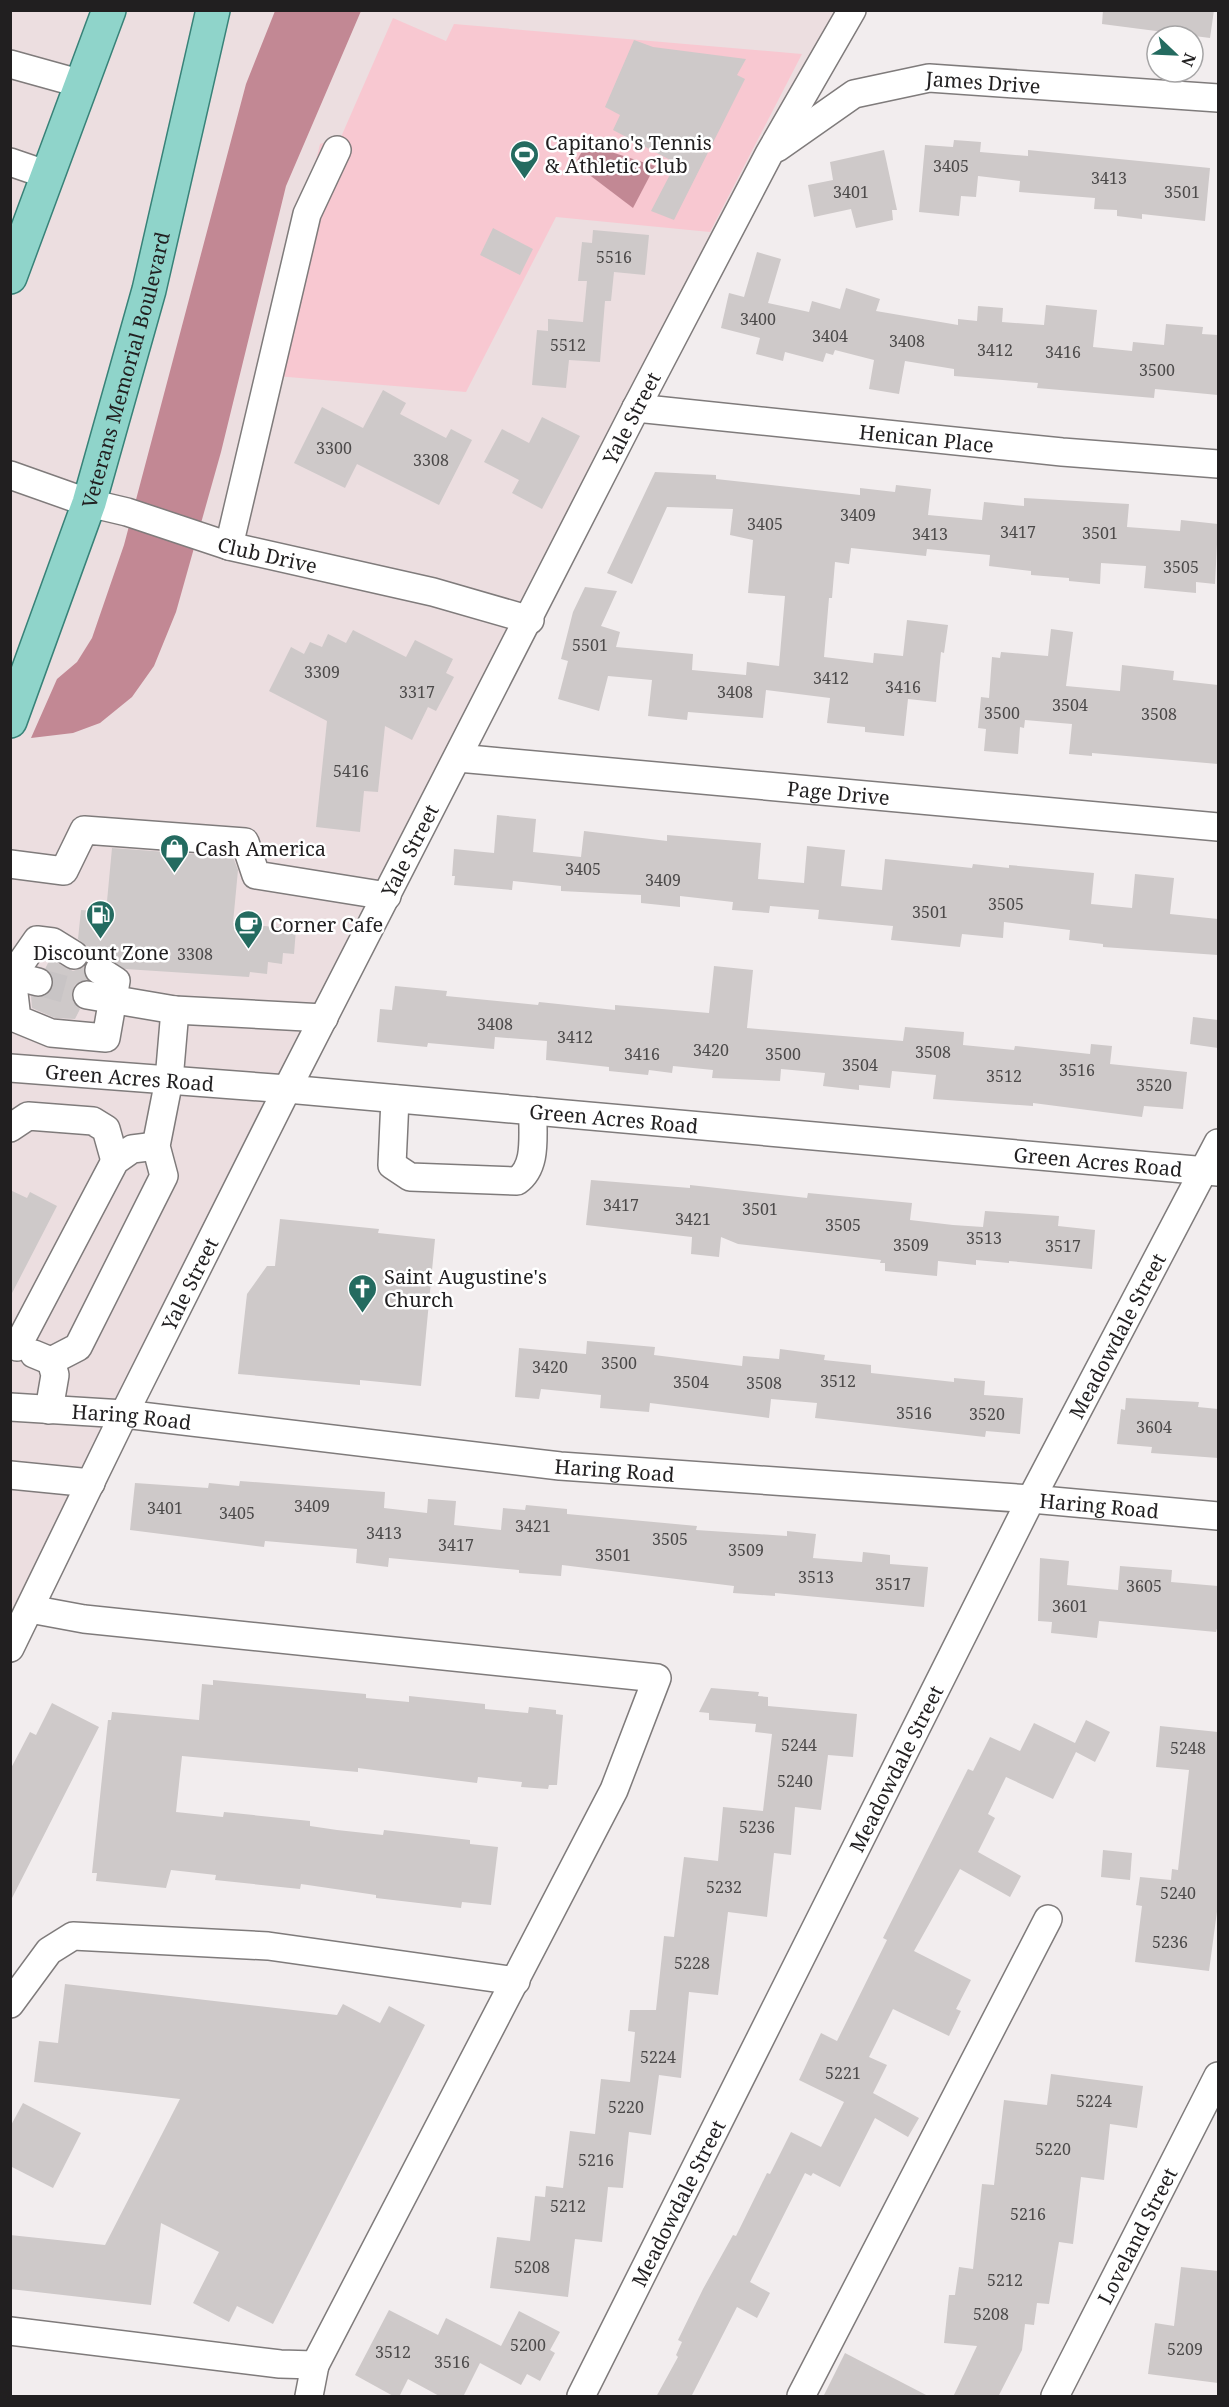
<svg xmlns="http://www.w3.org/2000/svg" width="1229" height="2407" viewBox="0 0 1229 2407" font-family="'Noto Serif',serif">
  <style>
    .built { fill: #ecdee0 }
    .green { fill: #f8c8d1 }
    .water { fill: #c28894 }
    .building { fill: #cec9c9 }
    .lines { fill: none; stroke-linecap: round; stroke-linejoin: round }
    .minor-tunnel { stroke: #c8c4c5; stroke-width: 27; stroke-dasharray: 27 14; stroke-linecap: butt }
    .minor-casing { stroke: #7f7b7b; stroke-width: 30 }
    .major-casing { stroke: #388278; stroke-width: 36 }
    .minor { stroke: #fff; stroke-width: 27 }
    .major { stroke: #8fd4ca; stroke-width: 33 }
    .labels { text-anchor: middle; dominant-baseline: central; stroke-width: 5; stroke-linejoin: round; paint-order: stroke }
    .number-label { font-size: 16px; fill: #4c4a4a }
    .street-label { font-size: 20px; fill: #211f20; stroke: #fff }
    .poi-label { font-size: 20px; fill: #211f20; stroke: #fff; text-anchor: start }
  </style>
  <rect width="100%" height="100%" fill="#f2edee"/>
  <polygon class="built" points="11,11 839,11 11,1616"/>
  <polygon class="green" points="393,18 446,41 454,24 802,54 710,232 556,217 466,392 264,375 320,144 341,137"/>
  <g class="water">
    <polygon points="275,11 361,11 286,186 221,452 176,612 154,666 132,697 100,723 73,733 31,738 57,679 77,662 92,638 124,545 246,84"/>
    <polygon points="586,144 655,166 633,208 575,164"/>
  </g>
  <g class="building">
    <polygon points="1103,10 1214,10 1210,38 1102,24"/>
    <polygon points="634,40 653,47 746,59 737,75 745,79 674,220 651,211 676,163 613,130 620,115 605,107"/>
    <polygon points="954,140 981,142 980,152 1028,156 1028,150 1210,168 1205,221 1142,214 1142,219 1117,216 1117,210 1094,209 1095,198 1019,192 1020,181 978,176 976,197 961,196 959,216 919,212 925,145 953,147"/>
    <polygon points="884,150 897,210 892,210 893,220 856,228 851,209 814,217 808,185 833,180 830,162"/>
    <polygon points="493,228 533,249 520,275 480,255"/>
    <polygon points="593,230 649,235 645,275 614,272 611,301 605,301 600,362 569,360 566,388 532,385 537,330 548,331 548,319 583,322 587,281 578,281 582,242 592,243"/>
    <polygon points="757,252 781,259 768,303 809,312 812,301 840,309 846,288 880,299 876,311 958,325 958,319 977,321 978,306 1003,308 1002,322 1044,325 1046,305 1097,310 1093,347 1132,351 1133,342 1164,345 1166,324 1203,327 1202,334 1218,335 1218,395 1155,389 1154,398 1037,388 1038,383 954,376 954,369 905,361 899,394 869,389 874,360 835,350 833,355 826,353 823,362 785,352 783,361 756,354 760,338 721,328 729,293 744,297"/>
    <polygon points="383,390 406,403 400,414 446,438 451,429 472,440 439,505 357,464 345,488 294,463 322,407 363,428"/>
    <polygon points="542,417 580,436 542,509 512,493 519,480 484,462 502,429 529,443"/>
    <polygon points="655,472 716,475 716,479 860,495 860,488 895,492 896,485 931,489 928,515 982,520 984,502 1024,506 1024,498 1129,504 1127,527 1180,531 1181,520 1218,524 1215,584 1196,582 1196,593 1144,588 1146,566 1101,563 1100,584 1069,581 1069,578 1031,575 1031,571 989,566 990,555 927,549 926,556 851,548 849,564 835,562 832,598 829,598 824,657 873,663 874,653 903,656 907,620 948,625 944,653 941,652 936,702 908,699 904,736 865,732 865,727 827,723 830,698 766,690 763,718 688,712 687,720 648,716 652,680 608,676 599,711 558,699 568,661 561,659 573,612 585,587 617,591 601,626 620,632 616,647 693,654 692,670 746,675 747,662 779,666 785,596 748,593 753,540 730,535 733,509 667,507 632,584 607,573"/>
    <polygon points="1051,629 1073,632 1066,686 1120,691 1122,665 1174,671 1173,680 1218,685 1218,764 1092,753 1092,756 1069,754 1072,724 1025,720 1024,728 1020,727 1018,754 984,751 986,729 978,728 981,697 989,698 992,657 1000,658 1001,652 1048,656"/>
    <polygon points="353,630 406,657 415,640 453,659 446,673 454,677 436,711 428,707 412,740 385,726 378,792 364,791 360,832 316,827 327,721 269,691 291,647 304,654 310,642 322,647 328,634 346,643"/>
    <polygon points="497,815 536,819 533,852 581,857 584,831 667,841 667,835 761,843 758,879 804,883 807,846 845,850 841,886 882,890 885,859 972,868 973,864 1009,868 1009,865 1094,873 1091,904 1132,908 1135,874 1174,878 1170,914 1218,919 1218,955 1103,947 1103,944 1069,940 1070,930 1004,922 1003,938 962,934 960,947 891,940 893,926 818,919 819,910 770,906 769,913 732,910 733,902 680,896 680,907 641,903 641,895 561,891 561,886 513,881 512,890 454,885 455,876 452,876 454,849 494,853"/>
    <polygon points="112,848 233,857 238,870 233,923 296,929 294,954 283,953 282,964 268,962 267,974 250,972 249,977 125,969 100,954 89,959 88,947 78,939 81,910 106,912"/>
    <polygon points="50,959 73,971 84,967 87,980 75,985 72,992 73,1001 80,1009 75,1019 55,1018 32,1008 31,996 43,997 53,986 53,977 45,969"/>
    <polygon points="714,966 753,970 747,1028 903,1041 905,1027 964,1032 963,1045 1014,1050 1015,1046 1090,1054 1091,1044 1112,1046 1110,1064 1187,1072 1183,1109 1144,1106 1142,1117 1033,1103 1033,1106 933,1099 936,1075 892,1071 890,1088 859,1085 859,1090 823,1086 825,1073 781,1069 780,1081 712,1078 713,1070 673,1066 672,1073 649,1070 648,1075 609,1071 609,1067 546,1060 547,1041 495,1037 494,1049 428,1043 427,1047 377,1042 380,1009 392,1010 395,986 447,991 446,996 538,1005 539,1002 615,1010 615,1005 709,1013"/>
    <polygon points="1193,1017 1218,1020 1218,1048 1190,1044"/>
    <polygon points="591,1180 690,1188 690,1185 807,1198 808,1193 912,1203 910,1220 953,1225 983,1227 985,1211 1059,1216 1058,1226 1095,1230 1092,1269 1009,1261 1009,1263 976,1260 976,1265 938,1261 937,1276 885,1271 885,1263 880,1263 881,1260 738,1244 721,1237 719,1257 691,1254 692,1237 586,1225"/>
    <polygon points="10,1190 27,1198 30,1192 57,1206 10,1297"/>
    <polygon points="280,1219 379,1229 378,1233 435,1239 421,1386 360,1380 360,1385 238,1374 247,1294 267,1266 275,1266"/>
    <polygon points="587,1341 655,1347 654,1355 742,1366 743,1356 779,1359 780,1349 825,1355 824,1360 871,1365 871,1373 954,1382 954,1378 985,1381 984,1395 1023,1398 1020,1434 986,1431 985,1437 815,1418 817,1403 771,1399 769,1418 650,1403 649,1412 600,1408 601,1395 541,1389 539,1399 515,1397 519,1348 586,1354"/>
    <polygon points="1126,1398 1199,1402 1198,1407 1218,1409 1218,1458 1151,1453 1152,1447 1117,1444 1121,1409 1125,1410"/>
    <polygon points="240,1481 385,1492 384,1508 427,1513 428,1499 456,1501 454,1525 501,1530 503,1508 525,1510 526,1505 567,1509 567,1514 697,1526 696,1530 787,1536 787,1531 816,1534 813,1558 862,1562 863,1552 890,1555 890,1564 928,1567 924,1607 775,1593 775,1596 733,1593 734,1586 562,1565 561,1576 519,1573 519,1570 389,1558 388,1567 356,1563 357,1549 265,1541 264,1547 130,1530 135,1483 208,1488 209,1483 239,1486"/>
    <polygon points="1040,1558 1069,1561 1067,1585 1118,1590 1120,1566 1172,1570 1171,1582 1218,1586 1218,1625 1216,1632 1099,1621 1097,1638 1051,1633 1052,1622 1038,1621"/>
    <polygon points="213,1680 366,1694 366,1698 409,1702 409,1696 485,1704 485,1709 528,1713 529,1707 556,1710 556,1714 563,1715 557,1785 549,1785 548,1789 521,1787 522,1782 478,1777 477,1783 358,1768 358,1772 182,1756 176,1812 223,1817 224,1812 310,1821 310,1826 337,1830 383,1835 384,1830 470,1840 470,1844 498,1847 491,1905 462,1902 461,1908 376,1898 376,1895 301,1884 300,1889 215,1880 216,1875 171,1870 166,1888 96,1881 97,1873 92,1873 108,1720 111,1720 112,1712 199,1720 202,1684 213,1685"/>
    <polygon points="711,1688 759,1692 758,1696 768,1697 768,1706 857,1714 853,1757 828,1755 821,1810 795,1807 791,1855 774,1853 767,1917 728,1912 718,1995 689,1992 681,2078 659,2075 651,2135 629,2132 623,2188 608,2187 602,2242 575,2239 568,2297 490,2288 497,2237 530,2241 535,2196 545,2197 546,2186 563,2188 570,2131 595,2134 601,2079 630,2082 635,2032 628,2031 630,2010 656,2010 664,1936 674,1937 684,1857 718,1861 723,1807 763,1811 772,1734 755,1732 756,1724 709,1720 709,1713 699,1712"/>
    <polygon points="52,1703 99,1727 10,1902 10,1770 30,1732 36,1735"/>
    <polygon points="1086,1720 1110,1732 1095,1762 1076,1752 1053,1799 1006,1777 988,1814 995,1818 978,1852 1021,1876 1010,1897 960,1869 914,1951 971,1980 956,2009 961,2011 949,2036 893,2009 869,2057 887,2065 873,2093 919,2118 908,2137 875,2118 840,2187 813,2173 811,2176 805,2173 750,2282 770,2293 757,2318 737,2307 691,2397 656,2397 678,2357 676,2355 682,2342 678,2340 703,2289 733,2235 736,2236 767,2173 770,2174 791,2132 821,2147 844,2102 799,2080 821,2033 837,2041 887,1940 883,1938 968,1769 973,1771 990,1737 1020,1751 1034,1723 1075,1743"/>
    <polygon points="1160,1726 1218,1732 1218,1904 1209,1971 1135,1962 1142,1906 1136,1905 1140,1877 1171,1880 1172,1869 1178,1870 1189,1770 1156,1767"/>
    <polygon points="1103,1850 1132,1853 1130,1880 1101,1877"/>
    <polygon points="65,1984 337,2015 343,2004 380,2023 389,2006 425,2025 273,2324 237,2306 229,2322 193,2303 219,2252 161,2223 151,2305 10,2289 10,2235 105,2245 180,2099 34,2082 39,2041 58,2043"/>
    <polygon points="1051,2074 1143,2086 1137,2128 1110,2124 1104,2180 1081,2177 1073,2244 1059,2242 1049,2304 1037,2303 1034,2325 1025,2324 1022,2350 998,2397 953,2397 977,2346 944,2343 949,2295 955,2295 959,2267 973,2269 982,2184 994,2185 1004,2100 1047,2105"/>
    <polygon points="23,2103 81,2133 53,2188 10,2166 10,2127"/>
    <polygon points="1181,2267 1218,2271 1218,2383 1148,2374 1155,2323 1174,2326"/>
    <polygon points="389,2310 438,2335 446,2318 501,2346 519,2311 560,2332 550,2350 555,2353 540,2381 527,2374 521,2385 480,2363 463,2397 441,2397 408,2379 399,2397 395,2397 355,2375"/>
    <polygon points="845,2353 930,2397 823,2397"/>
  </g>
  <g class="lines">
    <polyline class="minor-tunnel" points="38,982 87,995"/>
    <defs>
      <g id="minor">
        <polyline points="10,64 82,84"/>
        <path id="s1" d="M777,148L854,94L929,78L1218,98"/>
        <polyline points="10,162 48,175"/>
        <path id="s2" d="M636,408L1062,452L1218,464"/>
        <path id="s3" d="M10,475L89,503L127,512L229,546L433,592L530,620"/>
        <polyline points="229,546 307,214 337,150"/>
        <path id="s4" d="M458,758L1218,827"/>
        <polyline points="10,864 64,871 84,830 245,842 256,875 387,896"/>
        <polyline points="74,955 53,942 37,940 12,976 17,1019 51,1033 106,1038 116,981 99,970"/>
        <polyline points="10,975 38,982"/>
        <polyline points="87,995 175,1010 324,1018"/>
        <path id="s5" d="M10,1068L287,1089L1218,1172"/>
        <path d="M395,1099L392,1165L410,1177L517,1181C538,1166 532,1135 533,1111"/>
        <polyline points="10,1128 28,1116 93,1121 106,1129 115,1161"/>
        <polyline points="17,1347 115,1161 132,1149 156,1146"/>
        <polyline points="34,1354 51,1361 55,1375 49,1410"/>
        <polyline points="51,1361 78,1347 164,1176 156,1146 169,1080 175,1010"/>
        <path id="s6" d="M10,1407L124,1414L560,1466L1031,1499L1218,1516"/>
        <polyline points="10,1475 91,1483"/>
        <path id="s7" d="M10,1648L124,1414L287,1089L636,408L769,154L852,10"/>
        <polyline points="10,2004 49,1951 73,1936 268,1946 516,1981"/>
        <polyline points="10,2331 280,2364 315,2365 614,1790 657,1678 84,1619 30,1609"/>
        <polyline points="309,2396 315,2365"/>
        <path id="s8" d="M581,2396L1031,1499L1218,1143"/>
        <polyline points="801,2396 1048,1919"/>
        <path id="s9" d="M1055,2396L1218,2076"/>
      </g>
      <g id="major">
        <polyline points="10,277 109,10"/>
        <path id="s10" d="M10,721L89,503L149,290L213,10"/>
      </g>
    </defs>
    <use href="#minor" class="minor-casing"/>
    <use href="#major" class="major-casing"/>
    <use href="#minor" class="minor"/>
    <use href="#major" class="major"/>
  </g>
  <defs>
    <symbol id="stadium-pin" viewBox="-11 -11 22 30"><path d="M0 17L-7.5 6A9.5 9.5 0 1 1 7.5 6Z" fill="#246b60" stroke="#fff"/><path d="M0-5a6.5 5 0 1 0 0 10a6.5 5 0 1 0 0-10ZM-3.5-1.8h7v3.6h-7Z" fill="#fff"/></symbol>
    <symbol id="shop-pin" viewBox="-11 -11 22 30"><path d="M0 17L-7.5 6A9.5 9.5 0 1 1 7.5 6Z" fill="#246b60" stroke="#fff"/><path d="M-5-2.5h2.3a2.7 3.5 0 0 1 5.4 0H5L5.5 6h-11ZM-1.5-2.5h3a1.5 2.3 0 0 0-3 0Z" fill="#fff"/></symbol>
    <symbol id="fuel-pin" viewBox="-11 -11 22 30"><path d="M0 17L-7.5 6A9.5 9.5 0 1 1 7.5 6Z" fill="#246b60" stroke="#fff"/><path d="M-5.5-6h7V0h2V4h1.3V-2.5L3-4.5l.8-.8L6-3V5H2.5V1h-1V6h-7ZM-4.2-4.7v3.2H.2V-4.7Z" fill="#fff"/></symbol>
    <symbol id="cafe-pin" viewBox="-11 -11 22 30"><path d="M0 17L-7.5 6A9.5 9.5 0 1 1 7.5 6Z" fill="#246b60" stroke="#fff"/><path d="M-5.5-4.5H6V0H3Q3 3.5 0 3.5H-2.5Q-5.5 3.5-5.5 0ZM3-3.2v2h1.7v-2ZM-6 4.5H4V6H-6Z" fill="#fff"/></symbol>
    <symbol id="church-pin" viewBox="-11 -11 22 30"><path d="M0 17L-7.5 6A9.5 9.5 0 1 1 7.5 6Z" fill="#246b60" stroke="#fff"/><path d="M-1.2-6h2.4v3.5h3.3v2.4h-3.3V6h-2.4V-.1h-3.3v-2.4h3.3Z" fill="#fff"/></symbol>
  </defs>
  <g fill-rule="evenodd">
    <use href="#stadium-pin" x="508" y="138" width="33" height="45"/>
    <use href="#shop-pin" x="158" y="832" width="33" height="45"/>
    <use href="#fuel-pin" x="84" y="898" width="33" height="45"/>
    <use href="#cafe-pin" x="232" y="908" width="33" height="45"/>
    <use href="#church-pin" x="346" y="1272" width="33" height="45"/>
  </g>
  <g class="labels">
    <g class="number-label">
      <text x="951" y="166">3405</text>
      <text x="1109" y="178">3413</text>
      <text x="851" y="192">3401</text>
      <text x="1182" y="192">3501</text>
      <text x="614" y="257">5516</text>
      <text x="758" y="319">3400</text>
      <text x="830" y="336">3404</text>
      <text x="907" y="341">3408</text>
      <text x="568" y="345">5512</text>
      <text x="995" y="350">3412</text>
      <text x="1063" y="352">3416</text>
      <text x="1157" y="370">3500</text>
      <text x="334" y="448">3300</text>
      <text x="431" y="460">3308</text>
      <text x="858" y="515">3409</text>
      <text x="765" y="524">3405</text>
      <text x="1018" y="532">3417</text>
      <text x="1100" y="533">3501</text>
      <text x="930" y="534">3413</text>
      <text x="1181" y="567">3505</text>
      <text x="590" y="645">5501</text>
      <text x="322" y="672">3309</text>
      <text x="831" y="678">3412</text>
      <text x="903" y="687">3416</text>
      <text x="417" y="692">3317</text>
      <text x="735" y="692">3408</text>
      <text x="1070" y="705">3504</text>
      <text x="1002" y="713">3500</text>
      <text x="1159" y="714">3508</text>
      <text x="351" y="771">5416</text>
      <text x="583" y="869">3405</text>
      <text x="663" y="880">3409</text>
      <text x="1006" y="904">3505</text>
      <text x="930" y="912">3501</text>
      <text x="195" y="954">3308</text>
      <text x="495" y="1024">3408</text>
      <text x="575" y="1037">3412</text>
      <text x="711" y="1050">3420</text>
      <text x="933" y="1052">3508</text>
      <text x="642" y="1054">3416</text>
      <text x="783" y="1054">3500</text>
      <text x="860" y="1065">3504</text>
      <text x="1077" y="1070">3516</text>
      <text x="1004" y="1076">3512</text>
      <text x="1154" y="1085">3520</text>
      <text x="621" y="1205">3417</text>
      <text x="760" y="1209">3501</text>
      <text x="693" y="1219">3421</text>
      <text x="843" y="1225">3505</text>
      <text x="984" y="1238">3513</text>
      <text x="911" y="1245">3509</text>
      <text x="1063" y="1246">3517</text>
      <text x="619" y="1363">3500</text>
      <text x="550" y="1367">3420</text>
      <text x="838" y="1381">3512</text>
      <text x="691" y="1382">3504</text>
      <text x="764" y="1383">3508</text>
      <text x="914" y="1413">3516</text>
      <text x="987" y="1414">3520</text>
      <text x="1154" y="1427">3604</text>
      <text x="312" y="1506">3409</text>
      <text x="165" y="1508">3401</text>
      <text x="237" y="1513">3405</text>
      <text x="533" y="1526">3421</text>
      <text x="384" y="1533">3413</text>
      <text x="670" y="1539">3505</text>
      <text x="456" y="1545">3417</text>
      <text x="746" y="1550">3509</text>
      <text x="613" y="1555">3501</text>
      <text x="816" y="1577">3513</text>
      <text x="893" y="1584">3517</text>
      <text x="1144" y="1586">3605</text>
      <text x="1070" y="1606">3601</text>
      <text x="799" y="1745">5244</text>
      <text x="1188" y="1748">5248</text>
      <text x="795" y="1781">5240</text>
      <text x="757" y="1827">5236</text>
      <text x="724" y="1887">5232</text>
      <text x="1178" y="1893">5240</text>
      <text x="1170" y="1942">5236</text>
      <text x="692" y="1963">5228</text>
      <text x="658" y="2057">5224</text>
      <text x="843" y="2073">5221</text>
      <text x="1094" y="2101">5224</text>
      <text x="626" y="2107">5220</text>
      <text x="1053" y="2149">5220</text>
      <text x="596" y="2160">5216</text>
      <text x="568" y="2206">5212</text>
      <text x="1028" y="2214">5216</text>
      <text x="532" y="2267">5208</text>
      <text x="1005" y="2280">5212</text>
      <text x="991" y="2314">5208</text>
      <text x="528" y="2345">5200</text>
      <text x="1185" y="2349">5209</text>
      <text x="393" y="2352">3512</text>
      <text x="452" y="2362">3516</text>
    </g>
    <g class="street-label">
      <text stroke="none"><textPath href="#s1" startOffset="225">James Drive</textPath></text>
      <text stroke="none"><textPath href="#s10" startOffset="370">Veterans Memorial Boulevard</textPath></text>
      <text stroke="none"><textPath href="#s7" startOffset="1378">Yale Street</textPath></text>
      <text stroke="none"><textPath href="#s2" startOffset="292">Henican Place</textPath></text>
      <text stroke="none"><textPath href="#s3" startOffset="270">Club Drive</textPath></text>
      <text stroke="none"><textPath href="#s4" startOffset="382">Page Drive</textPath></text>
      <text stroke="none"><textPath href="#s7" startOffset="892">Yale Street</textPath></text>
      <text stroke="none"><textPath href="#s5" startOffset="120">Green Acres Road</textPath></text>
      <text stroke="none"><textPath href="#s5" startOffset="606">Green Acres Road</textPath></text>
      <text stroke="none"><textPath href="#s5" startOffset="1092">Green Acres Road</textPath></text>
      <text stroke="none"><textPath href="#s7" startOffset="406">Yale Street</textPath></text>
      <text stroke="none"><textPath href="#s8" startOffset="1188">Meadowdale Street</textPath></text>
      <text stroke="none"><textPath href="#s6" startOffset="122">Haring Road</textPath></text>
      <text stroke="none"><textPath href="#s6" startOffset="608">Haring Road</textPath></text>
      <text stroke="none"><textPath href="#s6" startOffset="1094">Haring Road</textPath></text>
      <text stroke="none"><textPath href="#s8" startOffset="702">Meadowdale Street</textPath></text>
      <text stroke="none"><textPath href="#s8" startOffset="216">Meadowdale Street</textPath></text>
      <text stroke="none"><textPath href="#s9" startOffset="180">Loveland Street</textPath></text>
    </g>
    <g class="poi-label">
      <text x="545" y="142">Capitano's Tennis<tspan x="545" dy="23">&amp; Athletic Club</tspan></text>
      <text x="195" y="848">Cash America</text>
      <text x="270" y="924">Corner Cafe</text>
      <text x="101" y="952" text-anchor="middle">Discount Zone</text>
      <text x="384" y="1276">Saint Augustine's<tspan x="384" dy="23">Church</tspan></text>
    </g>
  </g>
  <rect width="1229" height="2407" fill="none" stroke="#211f20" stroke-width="24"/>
  <g transform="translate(1175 54) rotate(113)"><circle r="28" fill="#ffffff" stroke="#a6a5a6" stroke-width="1.5"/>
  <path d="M0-4.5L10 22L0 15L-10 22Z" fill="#246b60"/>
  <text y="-9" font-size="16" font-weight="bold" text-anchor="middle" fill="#211f20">N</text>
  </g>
</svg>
